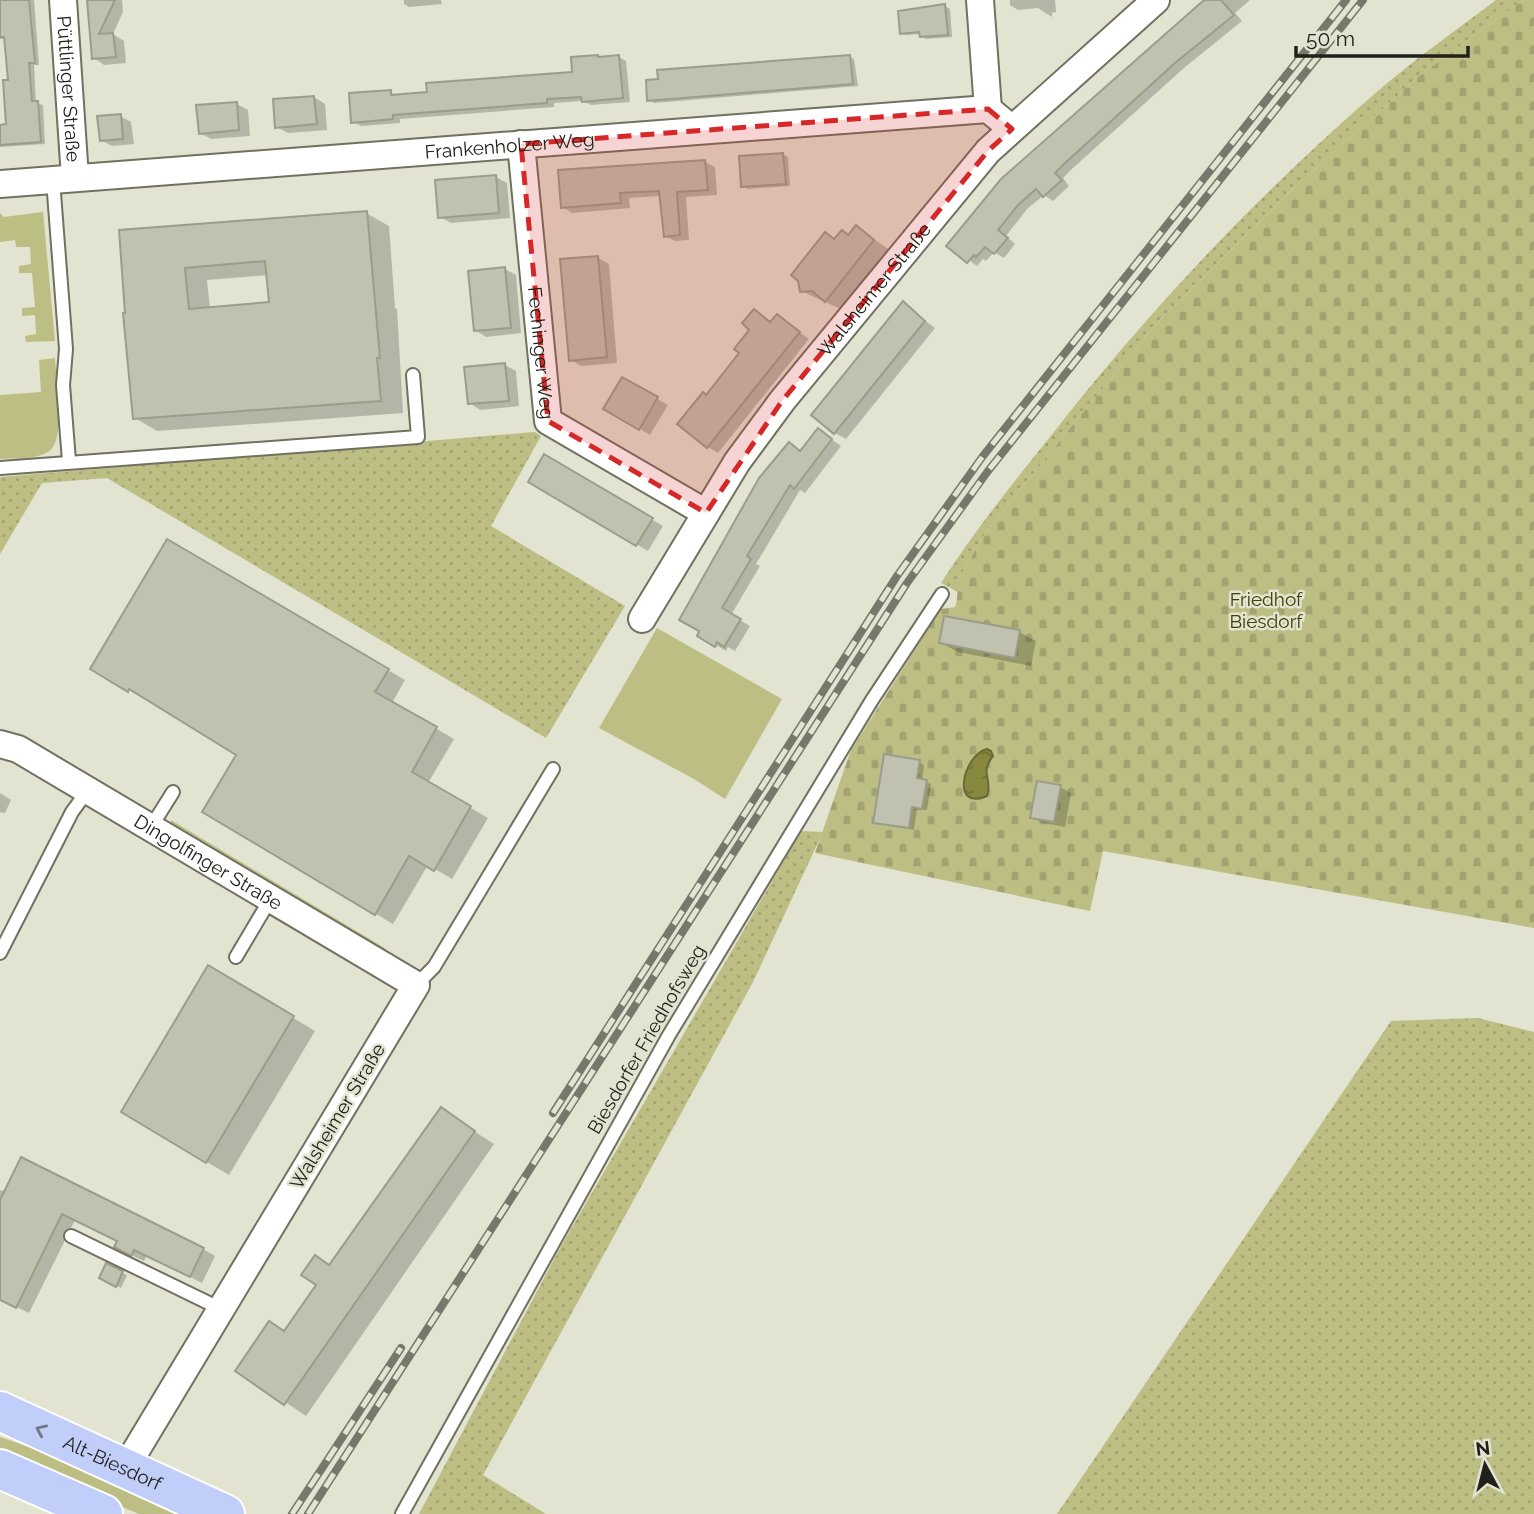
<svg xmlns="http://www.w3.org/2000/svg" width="1534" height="1514" viewBox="0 0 1534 1514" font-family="Raleway,sans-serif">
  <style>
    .grass { fill: #bdbe83 }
    .cemetery { fill: url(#cemetery-stones) }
    .park { fill: url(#park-dots) }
    .water { fill: url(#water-ripples); stroke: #696934; stroke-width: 2 }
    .shadow { fill: #0003; fill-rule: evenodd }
    .building { fill: #c0c1ae; stroke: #9b9c8a; stroke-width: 2; fill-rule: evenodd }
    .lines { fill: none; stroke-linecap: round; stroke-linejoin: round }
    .service-casing { stroke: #707160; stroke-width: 16 }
    .minor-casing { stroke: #707160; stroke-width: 30 }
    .primary-casing { stroke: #fff; stroke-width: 42 }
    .service { stroke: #fff; stroke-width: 12 }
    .minor { stroke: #fff; stroke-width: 26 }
    .primary { stroke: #c1cefa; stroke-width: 38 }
    .rail-casing { stroke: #77786c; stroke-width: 8 }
    .rail { stroke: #e2e3d0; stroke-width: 5; stroke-dasharray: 16; stroke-linecap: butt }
    .oneway { stroke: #70788a }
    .marked { fill: #d62828; fill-opacity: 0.2; stroke: #d62828; stroke-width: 5; stroke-dasharray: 14 9; stroke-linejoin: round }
    .labels { text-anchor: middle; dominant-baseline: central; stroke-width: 5; stroke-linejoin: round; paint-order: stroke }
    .street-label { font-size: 19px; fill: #20211a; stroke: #e2e3d0 }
    .park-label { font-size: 19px; fill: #414004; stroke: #e2e3d0 }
  </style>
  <defs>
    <pattern id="cemetery-stones" width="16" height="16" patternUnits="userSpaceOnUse" patternTransform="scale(1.75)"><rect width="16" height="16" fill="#bdbe83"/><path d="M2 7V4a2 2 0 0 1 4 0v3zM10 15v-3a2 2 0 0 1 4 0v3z" fill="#a2a371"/></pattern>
    <pattern id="park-dots" width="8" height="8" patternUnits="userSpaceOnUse" patternTransform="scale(1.75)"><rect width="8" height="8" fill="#bdbe83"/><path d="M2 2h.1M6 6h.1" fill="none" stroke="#a2a371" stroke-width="1.8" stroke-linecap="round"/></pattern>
    <pattern id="water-ripples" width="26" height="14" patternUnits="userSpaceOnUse" patternTransform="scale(1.75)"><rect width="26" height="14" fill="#88883f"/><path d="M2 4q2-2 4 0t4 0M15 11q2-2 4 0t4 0" fill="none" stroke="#6f6f34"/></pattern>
  </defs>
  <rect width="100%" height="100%" fill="#e2e3d0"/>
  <g class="grass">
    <polygon points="43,212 55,341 26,342 25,336 36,334 35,315 22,316 22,308 35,307 32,273 19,273 19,266 31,264 30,247 16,247 15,240 0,242 0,213 4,217"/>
    <path d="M55,358C56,378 67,442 48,452C35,460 15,458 0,459V395L41,392L39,360Z"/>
    <polygon points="657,628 782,699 725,799 694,779 599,728"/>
    <polygon points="171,820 373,941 386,949 384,952 171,828"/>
    <polygon points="0,1437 75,1463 192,1514 139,1514 0,1455"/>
  </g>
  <path class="cemetery" d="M1523,0H1534V928L1103,851L1090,911L815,853L851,750L941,609L955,607C959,597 956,588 959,578L984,535L1078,418L1162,318L1294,188L1419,76Z"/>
  <g class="park">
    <path d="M1496,0H1523L1419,76L1294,188L1162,318L1078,418L984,535L959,578L958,592L941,583C973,533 1009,488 1046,442C1147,312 1261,191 1386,84C1421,55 1459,28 1496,0Z"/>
    <polygon points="535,432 541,436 491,526 625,606 546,738 107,478 42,483 0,554 0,477"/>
    <polygon points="801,831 823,832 753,982 483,1475 546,1514 419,1514 560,1248"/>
    <polygon points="1478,1018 1534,1032 1534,1514 1057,1514 1391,1021"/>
  </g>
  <path class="water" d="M987,749L991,751L993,756C979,773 993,779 987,796C950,812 963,755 987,749Z"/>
  <g class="shadow">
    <polygon points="0,0 34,0 39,65 34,65 36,103 43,105 45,144 0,147 0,126 8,126 10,81 6,39 0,39"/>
    <polygon points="89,0 122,0 123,12 113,34 124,41 126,63 104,65 94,58"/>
    <polygon points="404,0 441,0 442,4 409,7 404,4"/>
    <polygon points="1010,0 1055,0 1056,12 1052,13 1052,17 1038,8 1018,10 1010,5"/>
    <polygon points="1207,0 1250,0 1235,13 1242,21 1184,68 1073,168 1063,178 1069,186 1053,201 1044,195 1027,209 1006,236 1015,244 1004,258 994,252 986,261 983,259 977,266 949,245"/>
    <polygon points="945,6 950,9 952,37 926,39 921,34 906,35 901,33"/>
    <polygon points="619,57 626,61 630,102 591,105 583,101 554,103 554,107 400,119 400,123 361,126 353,122 390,92 398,96 429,94 574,74"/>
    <polygon points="850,57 854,59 858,86 654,103 649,100"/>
    <polygon points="314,97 325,104 327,130 288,133 277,127"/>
    <polygon points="237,104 248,110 250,136 211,139 200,133"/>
    <polygon points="120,116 131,122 134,144 112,146 101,140"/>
    <polygon points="783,154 788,157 790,186 748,189 743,186"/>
    <polygon points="705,162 715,167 717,195 686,197 689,240 675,241 665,236 661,196 629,198 630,208 572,213 563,207"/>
    <polygon points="496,177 507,183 510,218 451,223 440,217"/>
    <path d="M366,213L389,226L395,308L397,309L403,413L157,431L135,418L121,231ZM268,275L270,304L210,309L207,280Z"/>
    <polygon points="856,227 890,250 843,310 801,291 835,241 849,236"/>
    <polygon points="598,258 609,264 617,363 581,366 571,360"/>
    <polygon points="505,269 516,275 521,333 486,337 475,330"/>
    <polygon points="903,304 935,328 846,439 835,433"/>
    <polygon points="754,311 772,323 777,316 809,339 718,453 708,447 707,397 741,353 752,329"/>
    <polygon points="505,365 516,371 519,406 480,410 470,403"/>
    <polygon points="623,379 668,405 650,435 606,409"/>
    <polygon points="819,430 841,446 805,493 800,490 756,564 760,566 731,615 750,626 735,651 728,647 726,651 699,635 801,452"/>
    <polygon points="545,457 663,526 648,551 530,482"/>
    <polygon points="168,541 405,680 392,703 454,739 428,783 488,818 452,879 428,865 393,924 204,811 238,755 147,699 146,700 92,669"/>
    <polygon points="1019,632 1036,641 1031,666 958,652 941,643"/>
    <polygon points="919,762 924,765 922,781 931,784 927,810 917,809 914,830 875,822"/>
    <polygon points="1060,787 1071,793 1065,827 1043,823 1032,817"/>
    <polygon points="0,793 11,800 5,813 0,812"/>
    <polygon points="209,967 315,1031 229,1175 123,1112"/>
    <polygon points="441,1110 494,1144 306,1416 237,1370 286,1332"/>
    <polygon points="0,1190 203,1249 215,1256 202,1283 147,1255 144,1261 129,1254 119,1242 75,1220 29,1313 0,1299"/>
    <polygon points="107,1265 127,1275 121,1288 101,1278"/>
  </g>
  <g class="building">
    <polygon points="0,0 29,0 35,63 29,63 32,101 38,101 41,142 0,145 0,125 6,124 3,80 8,80 4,37 0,37"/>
    <polygon points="87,0 115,0 99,34 113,33 116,57 92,59"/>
    <polygon points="1204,0 1221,0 1234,15 1175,63 1064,164 1055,173 1062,180 1043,197 1036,189 1018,205 998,230 1008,238 994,254 985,247 976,257 974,255 967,263 946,246 1001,179"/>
    <polygon points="945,4 948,35 920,37 919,32 900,34 898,11"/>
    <polygon points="598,55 598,57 619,55 623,98 582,102 581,97 547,99 547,103 393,115 393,119 351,123 349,93 391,90 391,95 427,92 426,83 572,72 571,57"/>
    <polygon points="850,55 853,84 647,101 646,80 658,79 657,70"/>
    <polygon points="314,96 317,124 275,128 273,99"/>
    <polygon points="237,102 239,130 199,134 196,105"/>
    <polygon points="121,114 123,139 100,141 97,116"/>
    <polygon points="783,153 786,184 741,187 739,156"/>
    <polygon points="705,160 708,190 677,192 680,235 664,237 659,191 620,193 621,203 561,208 558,170"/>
    <polygon points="496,175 499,213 438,218 435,180"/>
    <path d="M367,211L380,358H377L381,401L133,419L123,313H125L119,230ZM265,261L269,302L189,309L185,268Z"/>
    <polygon points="856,225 874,240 825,302 812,291 800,292 798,281 791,275 825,232 834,239 842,230 848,235"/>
    <polygon points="598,256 607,357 569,361 560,259"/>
    <polygon points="505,267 511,328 474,331 468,271"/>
    <polygon points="903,301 925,321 834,434 811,415"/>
    <polygon points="754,309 770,322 777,314 800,332 707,448 677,424 703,392 706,395 739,353 734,349 749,330 742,323"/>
    <polygon points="505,363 509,401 468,404 464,367"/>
    <polygon points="622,377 658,397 639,430 603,409"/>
    <polygon points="818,428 832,439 794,489 790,485 747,556 751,559 722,608 741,619 724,647 717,642 715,647 697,636 699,631 679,620 759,478 789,442 800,451"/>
    <polygon points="544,454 653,518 636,546 528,482"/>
    <polygon points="167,539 389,669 375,692 437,727 412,772 471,806 434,871 409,856 375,915 202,812 236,755 129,689 128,692 90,669"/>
    <polygon points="944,616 1020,630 1015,658 939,643"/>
    <polygon points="884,754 920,760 917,778 927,780 922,809 912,807 909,828 873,823"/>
    <polygon points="1037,781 1061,785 1054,822 1030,818"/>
    <polygon points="208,965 294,1016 206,1163 121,1112"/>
    <polygon points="441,1107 475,1131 284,1405 235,1371 269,1321 284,1331 316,1285 301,1275 315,1255 329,1265"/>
    <polygon points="21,1157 204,1248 190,1277 134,1250 131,1256 114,1247 117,1241 62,1214 16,1308 0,1300 0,1200"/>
    <polygon points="106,1263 123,1271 116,1287 99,1278"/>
  </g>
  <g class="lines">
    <defs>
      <g id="service">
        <polyline points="53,180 66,349 63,385 69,461"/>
        <polyline points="0,468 418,437 413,375"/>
        <polyline points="151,827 173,792"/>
        <polyline points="0,953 72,812 88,790"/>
        <polyline points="236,957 271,898"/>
        <polyline points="416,985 434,967 553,769"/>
        <polyline points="71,1236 221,1309"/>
        <polyline points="402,1514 669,1035 872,700 942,594"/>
      </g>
      <g id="minor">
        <path id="s1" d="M63,0L75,178"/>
        <polyline points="980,0 988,109"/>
        <path id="s2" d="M521,144L548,421L706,513"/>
        <path id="s3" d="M0,184L988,109L1012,129"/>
        <path id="s4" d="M642,619L737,462L782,401L988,151L1156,0"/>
        <path id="s5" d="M0,744L18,749L416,985L126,1467"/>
      </g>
      <g id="primary">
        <path id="s6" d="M0,1411L225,1514"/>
        <polyline points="0,1469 103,1514"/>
      </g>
    </defs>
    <use href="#service" class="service-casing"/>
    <use href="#minor" class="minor-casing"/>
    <use href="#primary" class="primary-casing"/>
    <use href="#service" class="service"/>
    <use href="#minor" class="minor"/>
    <use href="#primary" class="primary"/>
    <defs>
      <g id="rail">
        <polyline points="553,1113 897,576 983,456 1346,0"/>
        <polyline points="292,1514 401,1348"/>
        <polyline points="308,1514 907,583 988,471 1363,0"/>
      </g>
    </defs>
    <use href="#rail" class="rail-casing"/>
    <use href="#rail" class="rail"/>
  </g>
  <defs><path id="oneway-chevron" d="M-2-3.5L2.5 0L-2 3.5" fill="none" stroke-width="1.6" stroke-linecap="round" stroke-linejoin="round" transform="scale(1.75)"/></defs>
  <use class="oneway" href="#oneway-chevron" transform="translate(41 1430) rotate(-156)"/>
  <path class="marked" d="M988,109L1012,129L988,151L782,401L706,513L548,421L521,144Z"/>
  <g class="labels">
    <g class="street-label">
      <text stroke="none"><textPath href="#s1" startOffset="89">Püttlinger Straße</textPath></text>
      <text stroke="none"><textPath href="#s3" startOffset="511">Frankenholzer Weg</textPath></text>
      <text stroke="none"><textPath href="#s4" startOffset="404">Walsheimer Straße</textPath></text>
      <text stroke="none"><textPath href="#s2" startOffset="210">Fechinger Weg</textPath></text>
      <text stroke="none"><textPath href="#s5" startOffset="240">Dingolfinger Straße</textPath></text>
      <text transform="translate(646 1039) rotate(-60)">Biesdorfer Friedhofsweg</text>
      <text transform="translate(337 1116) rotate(-59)">Walsheimer Straße</text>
      <text stroke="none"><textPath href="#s6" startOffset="124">Alt-Biesdorf</textPath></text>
    </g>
    <g class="park-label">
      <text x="1266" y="599">Friedhof<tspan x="1266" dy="22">Biesdorf</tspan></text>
    </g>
  </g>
  <g transform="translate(1485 1465) rotate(353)" stroke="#e2e3d0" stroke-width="5" paint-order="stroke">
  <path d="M0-5L12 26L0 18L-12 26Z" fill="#20211a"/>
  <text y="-10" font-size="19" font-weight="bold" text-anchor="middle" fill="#20211a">N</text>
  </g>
  <path d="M1296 46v10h172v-10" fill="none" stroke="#20211a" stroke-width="3.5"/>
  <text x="1306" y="46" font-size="21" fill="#20211a" stroke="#e2e3d0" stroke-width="5" paint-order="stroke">50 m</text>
</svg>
